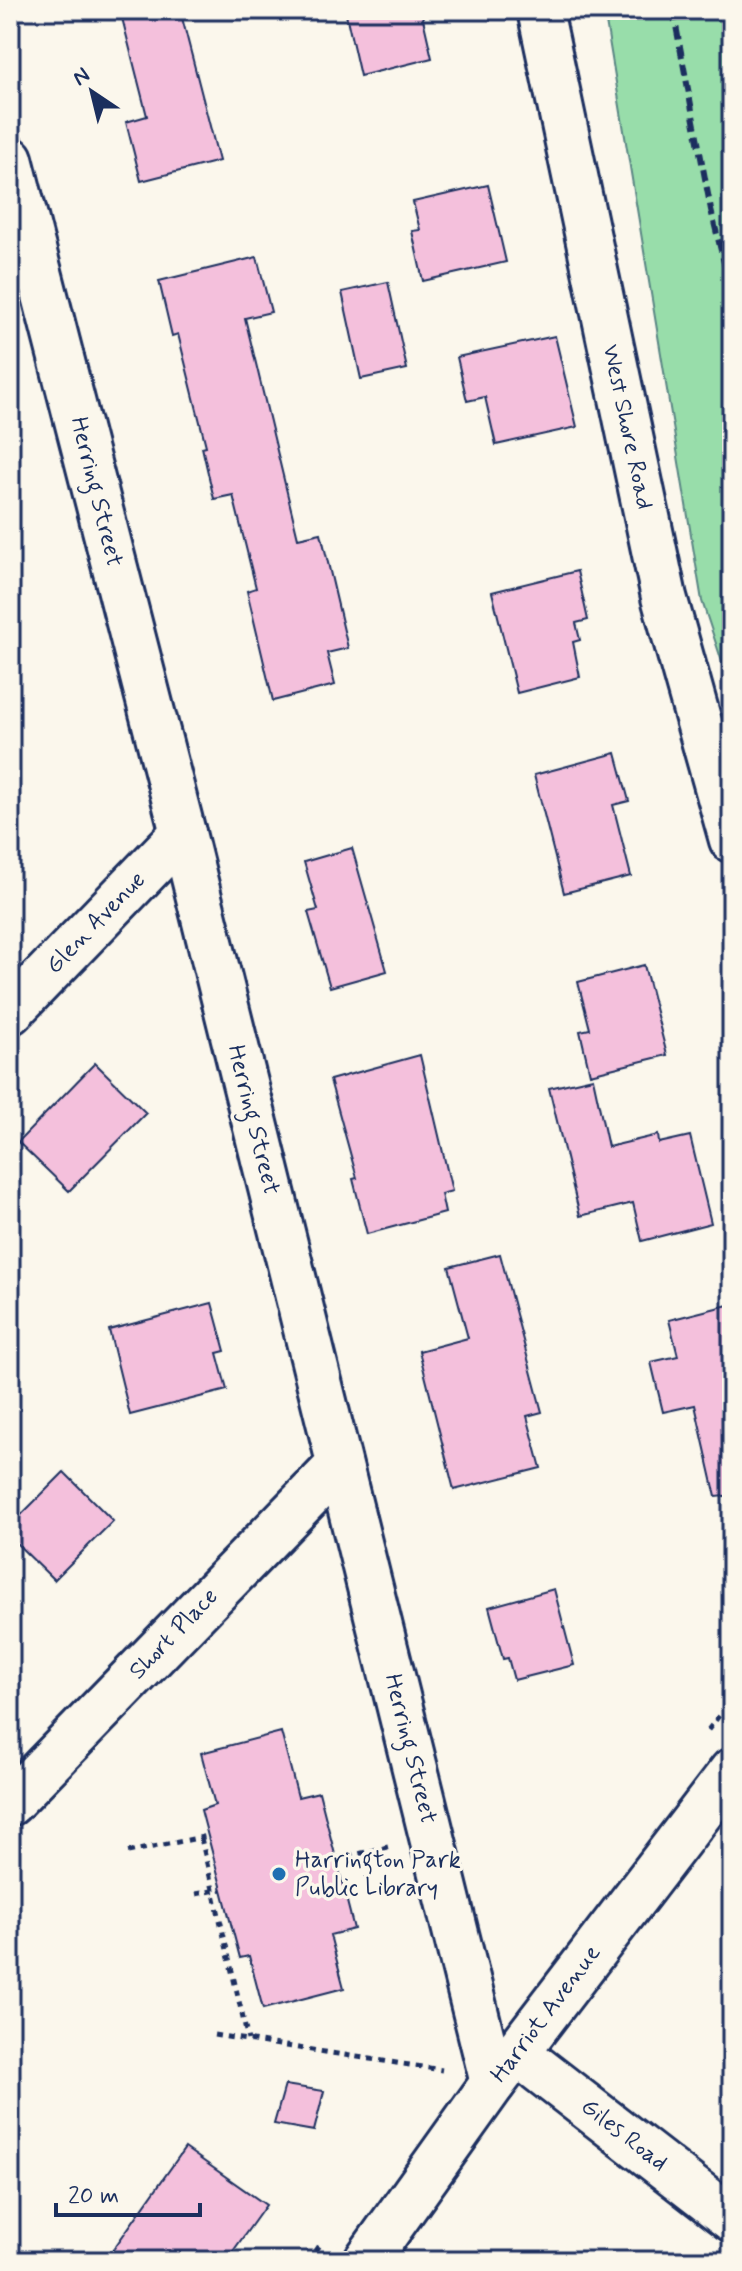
<svg xmlns="http://www.w3.org/2000/svg" width="742" height="2271" viewBox="0 0 742 2271" font-family="Mynerve,sans-serif">
  <style>
    .green { fill: #98ddaa; stroke: #5a8684; stroke-width: 2 }
    .building { fill: #f4c0dc; stroke: #1b2f5e; stroke-width: 2 }
    .lines { fill: none; stroke-linecap: round; stroke-linejoin: round }
    .minor-casing { stroke: #1b2f5e; stroke-width: 50 }
    .path { stroke: #1b2f5e; stroke-width: 5; stroke-dasharray: 6 6; stroke-linecap: butt }
    .minor { stroke: #fbf7ec; stroke-width: 44 }
    .rail { stroke: #1b2f5e; stroke-width: 6; stroke-dasharray: 12 6; stroke-linecap: butt }
    .poi-dot { fill: #1f6fb2; stroke: #fbf7ec; stroke-width: 3 }
    .labels { text-anchor: middle; dominant-baseline: central; stroke-width: 7; stroke-linejoin: round; paint-order: stroke }
    .street-label { font-size: 24px; fill: #1b2f5e; stroke: #fbf7ec }
    .poi-label { font-size: 24px; fill: #1b2f5e; stroke: #fbf7ec; text-anchor: start }
  </style>
  <rect width="100%" height="100%" fill="#fbf7ec"/>
  <filter id="ink" filterUnits="userSpaceOnUse"><feTurbulence type="fractalNoise" baseFrequency=".0125" numOctaves="2"/><feDisplacementMap in="SourceGraphic" scale="16" xChannelSelector="R" yChannelSelector="G"/><feConvolveMatrix kernelMatrix="1 2 1 2 8 2 1 2 1" color-interpolation-filters="sRGB"/></filter>
  <g filter="url(#ink)">
    <polygon class="green" points="604,10 732,10 732,692 702,601"/>
    <g class="building">
      <polygon points="120,10 180,10 219,161 141,181 126,122 147,116"/>
      <polygon points="345,10 421,10 432,58 360,76"/>
      <polygon points="488,185 506,262 423,281 412,231 420,230 413,202"/>
      <polygon points="257,257 271,312 245,318 298,538 321,533 348,648 327,653 335,685 273,701 247,591 256,588 233,495 214,499 202,447 206,446 178,334 172,336 159,281"/>
      <polygon points="388,282 407,369 361,379 342,292"/>
      <polygon points="555,336 577,427 496,445 485,397 467,401 457,357"/>
      <polygon points="577,571 588,620 576,623 580,640 573,642 580,677 517,693 492,592"/>
      <polygon points="616,753 629,801 613,805 631,876 564,893 534,775"/>
      <polygon points="352,848 387,971 330,987 308,912 318,910 304,862"/>
      <polygon points="644,965 667,1055 590,1074 580,1031 590,1029 578,982"/>
      <polygon points="420,1055 452,1191 441,1194 445,1213 367,1234 353,1179 357,1178 330,1080"/>
      <polygon points="95,1063 146,1113 69,1191 18,1142"/>
      <polygon points="593,1078 608,1147 658,1135 659,1143 690,1136 711,1223 642,1241 633,1203 580,1216 549,1088"/>
      <polygon points="500,1254 542,1412 527,1416 541,1468 454,1490 419,1351 468,1338 449,1267"/>
      <polygon points="212,1303 225,1351 217,1353 227,1390 130,1415 109,1330"/>
      <polygon points="732,1304 732,1495 716,1497 695,1405 663,1412 651,1362 678,1356 669,1320"/>
      <polygon points="64,1472 113,1521 54,1580 10,1537 10,1526"/>
      <polygon points="554,1589 574,1665 514,1680 508,1658 503,1659 489,1607"/>
      <polygon points="281,1732 298,1797 319,1792 354,1929 330,1935 344,1988 263,2009 249,1956 240,1958 201,1810 215,1805 201,1753"/>
      <polygon points="285,2085 324,2091 314,2131 274,2124"/>
      <polygon points="185,2148 266,2205 226,2261 105,2261"/>
    </g>
    <g class="lines">
      <defs>
        <g id="minor">
          <polyline points="540,10 664,597 732,840"/>
          <polyline points="10,159 183,833 493,2083"/>
          <polyline points="10,1012 183,833"/>
          <polyline points="10,1803 338,1466"/>
          <polyline points="516,2052 732,2219"/>
          <polyline points="366,2261 493,2083 732,1771"/>
        </g>
      </defs>
      <use href="#minor" class="minor-casing"/>
      <g class="path">
        <polyline points="708,1730 732,1699"/>
        <polyline points="201,1838 248,2040"/>
        <polyline points="128,1852 208,1836"/>
        <polyline points="336,1859 388,1847"/>
        <polyline points="196,1894 222,1889"/>
        <polyline points="214,2035 442,2070"/>
        <polyline points="308,2261 319,2245"/>
      </g>
      <use href="#minor" class="minor"/>
      <polyline class="rail" points="673,10 711,210 732,295"/>
    </g>
  </g>
  <circle class="poi-dot" cx="279" cy="1874" r="8"/>
  <g class="labels">
    <g class="street-label">
      <text transform="translate(627 427) rotate(78)">West Shore Road</text>
      <text transform="translate(96 492) rotate(76)">Herring Street</text>
      <text transform="translate(96 923) rotate(-46)">Glen Avenue</text>
      <text transform="translate(253 1120) rotate(76)">Herring Street</text>
      <text transform="translate(174 1634) rotate(-46)">Short Place</text>
      <text transform="translate(410 1749) rotate(76)">Herring Street</text>
      <text transform="translate(546 2014) rotate(-53)">Harriot Avenue</text>
      <text transform="translate(624 2135) rotate(38)">Giles Road</text>
    </g>
    <g class="poi-label">
      <text x="295" y="1860">Harrington Park<tspan x="295" dy="28">Public Library</tspan></text>
    </g>
  </g>
  <rect width="742" height="2271" fill="none" stroke="#fbf7ec" stroke-width="40"/>
  <rect x="20" y="20" width="702" height="2231" fill="none" stroke="#1b2f5e" stroke-width="3" filter="url(#ink)"/>
  <g transform="translate(92 92) rotate(325)" stroke="#fbf7ec" stroke-width="6" paint-order="stroke">
  <path d="M0-6L14 30L0 20L-14 30Z" fill="#1b2f5e"/>
  <text y="-12" font-size="22" font-weight="bold" text-anchor="middle" fill="#1b2f5e">N</text>
  </g>
  <path d="M56 2203v12h144v-12" fill="none" stroke="#1b2f5e" stroke-width="4"/>
  <text x="68" y="2203" font-size="24" fill="#1b2f5e" stroke="#fbf7ec" stroke-width="6" paint-order="stroke">20 m</text>
</svg>
